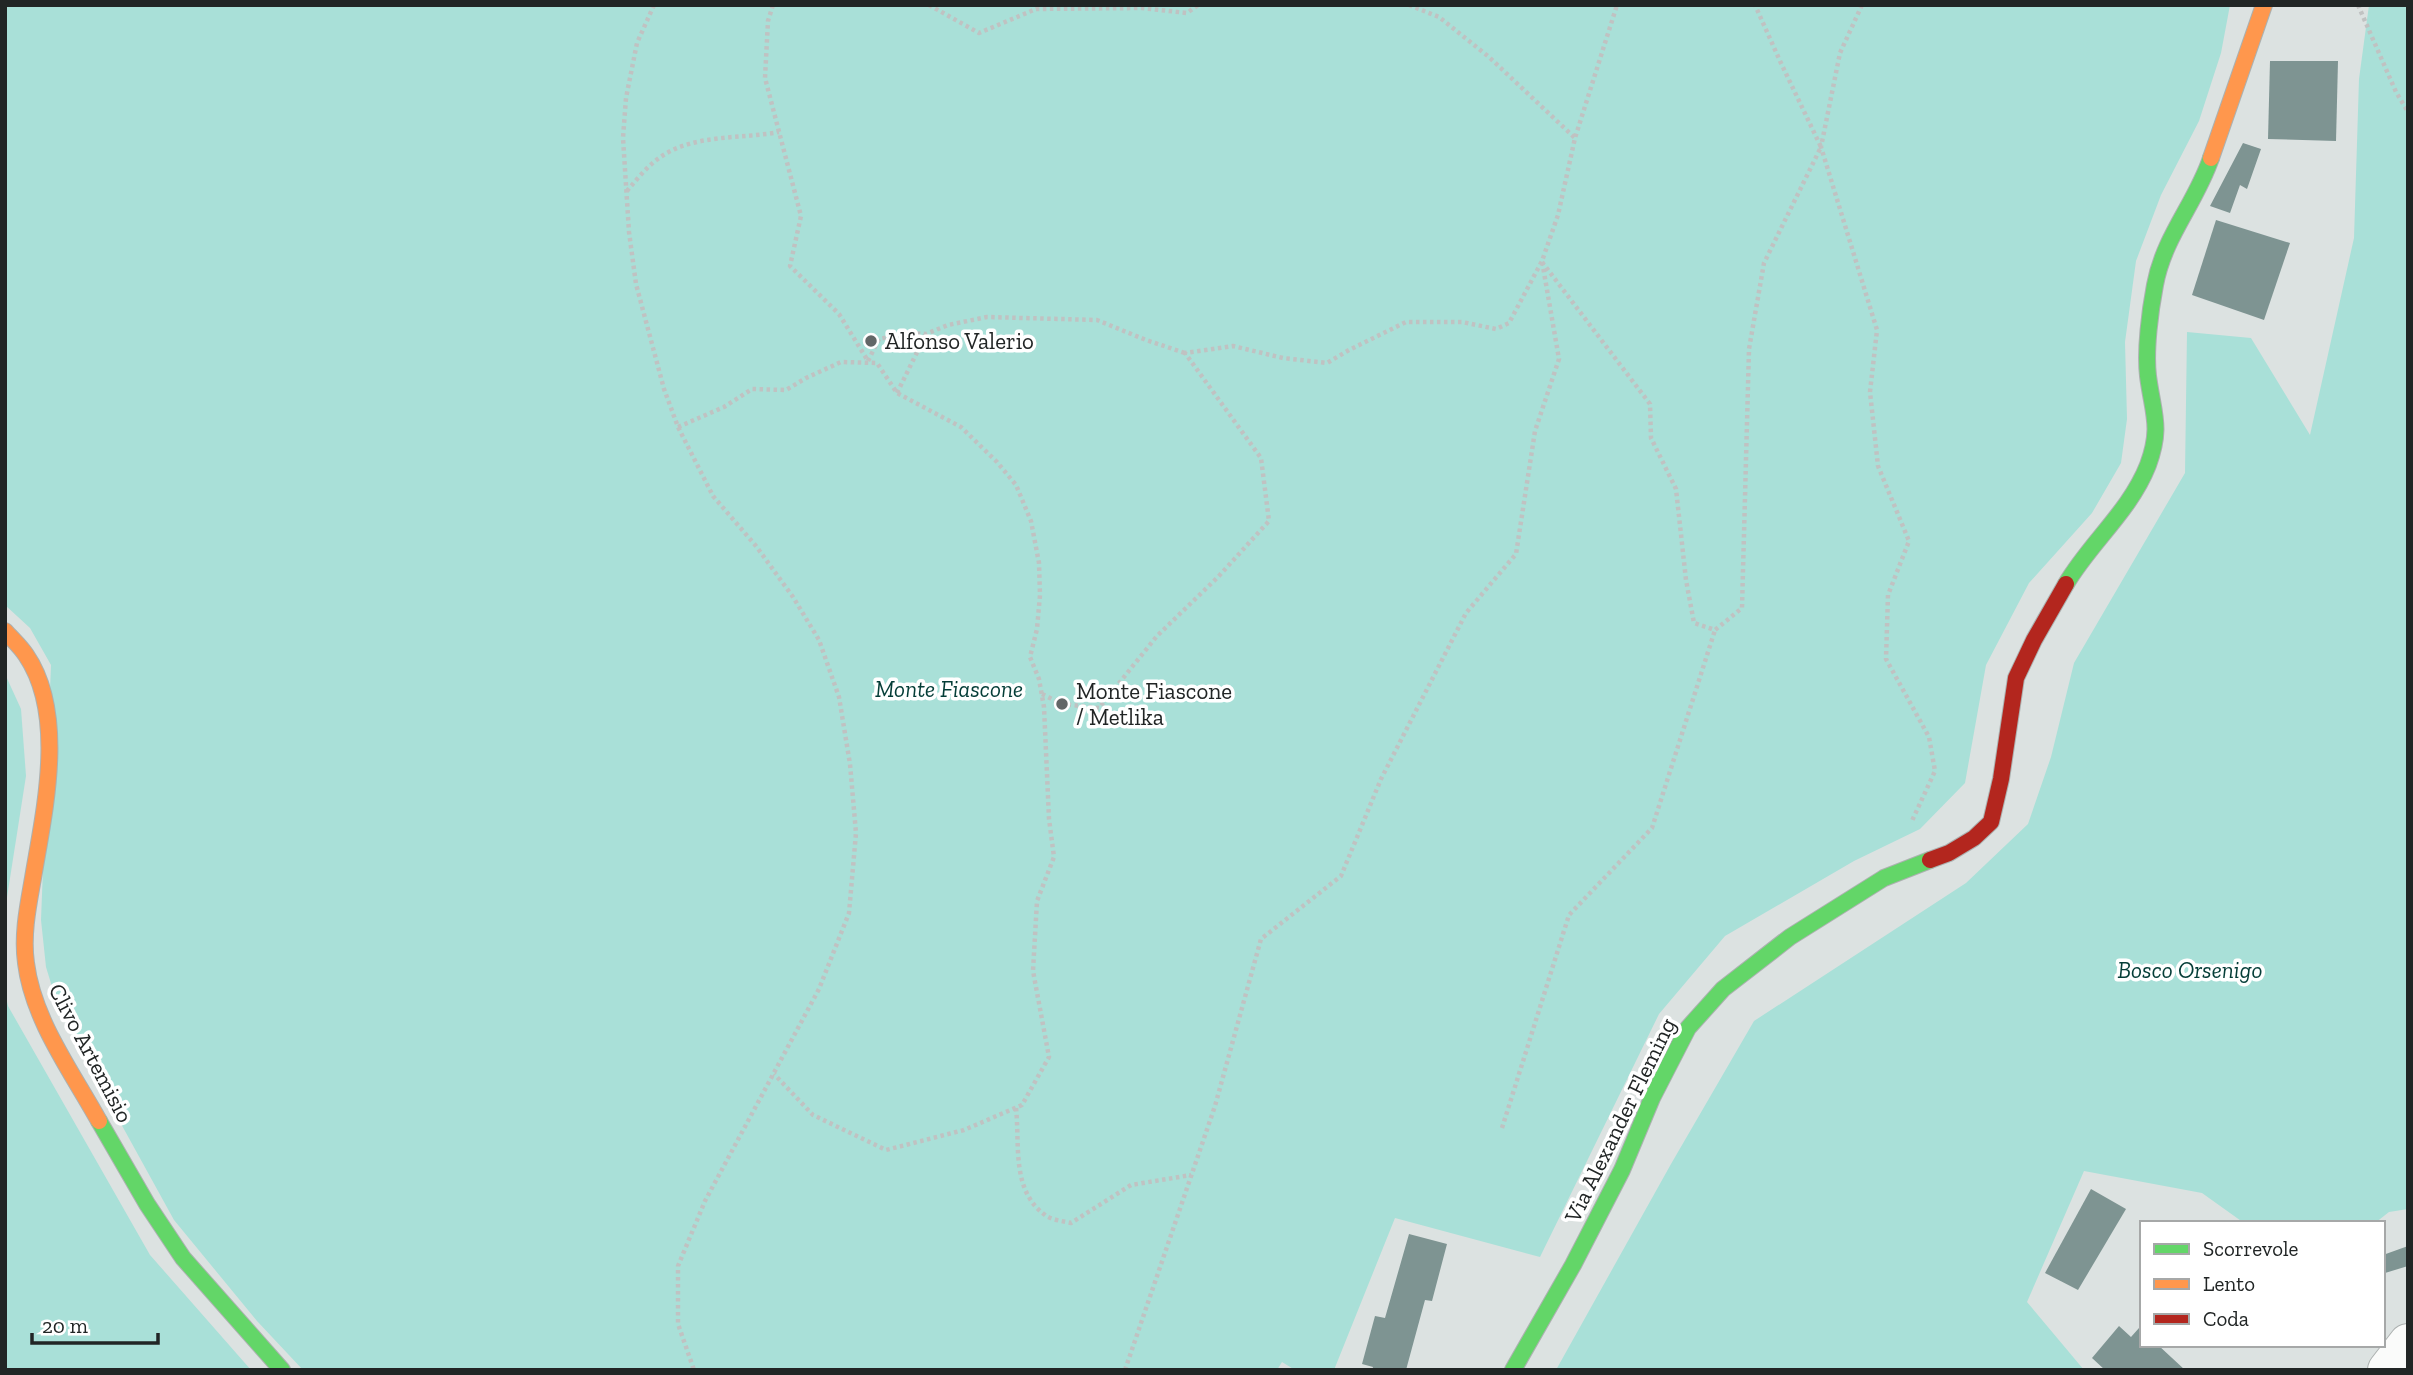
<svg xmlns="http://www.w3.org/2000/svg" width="2413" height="1375" viewBox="0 0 2413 1375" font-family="'Zilla Slab',serif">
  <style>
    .green { fill: #a9e0d8 }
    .building { fill: #7e9492 }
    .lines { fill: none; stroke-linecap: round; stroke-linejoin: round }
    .street-casing { stroke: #acb1b0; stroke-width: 40 }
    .fast-casing { stroke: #acb1b0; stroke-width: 18 }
    .slow-casing { stroke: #acb1b0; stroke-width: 18 }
    .jam-casing { stroke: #acb1b0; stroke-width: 18 }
    .path { stroke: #c0c2c2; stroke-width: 4.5; stroke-dasharray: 3.5 3.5; stroke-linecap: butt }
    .street { stroke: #fafbfa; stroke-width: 38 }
    .fast { stroke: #63d668; stroke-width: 16 }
    .slow { stroke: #ff974d; stroke-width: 16 }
    .jam { stroke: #b3261e; stroke-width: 16 }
    .poi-dot { fill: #626767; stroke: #fff; stroke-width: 2.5 }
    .labels { text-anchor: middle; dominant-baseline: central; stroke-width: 7; stroke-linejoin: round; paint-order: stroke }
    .poi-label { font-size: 23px; fill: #212525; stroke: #fff; text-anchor: start }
    .park-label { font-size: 23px; font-style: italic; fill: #043d37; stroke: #fff }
    .street-label { font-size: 23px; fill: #212525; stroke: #fff }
  </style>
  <rect width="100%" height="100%" fill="#dce2e1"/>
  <g class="green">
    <polygon points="5,5 2230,5 2221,53 2199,121 2161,195 2136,261 2125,342 2127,419 2121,463 2092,513 2029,583 1986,665 1965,783 1920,829 1854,861 1725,936 1659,1014 1540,1257 1395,1218 1334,1370 1295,1370 1282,1362 1277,1370 303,1370 257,1321 174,1220 60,1013 46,967 41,920 51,665 30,628 5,605"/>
    <polygon points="2369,5 2408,5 2408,1209 2389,1212 2375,1223 2244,1223 2202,1193 2084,1171 2027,1302 2084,1370 1556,1370 1671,1164 1754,1021 1966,883 2028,824 2051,757 2074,663 2185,473 2187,332 2251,338 2310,435 2354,238 2359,79"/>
    <polygon points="5,674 21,709 26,776 5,910"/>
    <polygon points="5,993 8,1006 150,1255 251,1370 5,1370"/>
  </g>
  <g class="building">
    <polygon points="2270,61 2338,61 2336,141 2268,139"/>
    <polygon points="2243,143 2261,149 2247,189 2240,185 2230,213 2210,206"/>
    <polygon points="2216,220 2290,243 2264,320 2192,295"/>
    <polygon points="2091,1189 2126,1209 2078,1290 2045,1273"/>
    <polygon points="1409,1234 1447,1244 1432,1301 1425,1300 1406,1370 1372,1370 1373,1367 1362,1364 1375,1316 1385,1318"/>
    <polygon points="2408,1246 2408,1266 2385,1273 2383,1255"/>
    <polygon points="2119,1326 2131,1337 2139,1328 2142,1330 2142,1345 2158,1345 2185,1370 2105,1370 2092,1358"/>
  </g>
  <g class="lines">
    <defs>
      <polyline id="street" points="2387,1370 2408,1343"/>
      <g id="fast">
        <path d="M2066,584C2090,543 2130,511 2148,465C2162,427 2153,414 2148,376C2145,350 2150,311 2155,285C2164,236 2196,203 2211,158"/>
        <polyline points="99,1121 147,1204 183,1258 282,1370"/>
        <polyline points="1513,1370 1573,1265 1622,1170 1652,1098 1688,1028 1723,989 1790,937 1884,878 1930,860"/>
      </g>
      <g id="slow">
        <polyline points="2211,158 2264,5"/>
        <path d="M5,631C12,639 20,646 26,655C67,715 44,812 33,878C28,906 22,935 26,963C33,1020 72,1072 99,1121"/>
      </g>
      <polyline id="jam" points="1930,860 1949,853 1974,838 1991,822 2001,779 2016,678 2034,640 2066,584"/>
    </defs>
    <use href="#street" class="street-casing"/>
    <use href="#fast" class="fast-casing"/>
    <use href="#slow" class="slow-casing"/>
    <use href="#jam" class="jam-casing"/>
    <g class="path">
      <polyline points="654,5 637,43 626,98 623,138 629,232 636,284 664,389 678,427 713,496 756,546 793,597 819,640 839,697 850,764 856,833 849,913 819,989 705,1201 678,1266 678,1324 694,1370"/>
      <polyline points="773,5 768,21 765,78 801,216 790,266 839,314 868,361"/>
      <polyline points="929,5 979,33 1036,9 1142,8 1187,13 1198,5"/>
      <polyline points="1409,5 1439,17 1489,57 1575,138"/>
      <polyline points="1862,5 1840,53 1821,147 1877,330 1870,392 1878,466 1909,541 1888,595 1886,659 1929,737 1935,771 1911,823"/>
      <polyline points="2358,5 2396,92 2408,112"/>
      <path d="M627,191C637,179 648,165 662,156C695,134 742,139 779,132"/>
      <polyline points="1542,262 1650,404 1651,438 1676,489 1686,580 1694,623 1715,630 1742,608 1749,349 1764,263 1821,147 1780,61 1755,5"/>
      <polyline points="868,361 879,339 909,333 926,334 948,325 987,317 1097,320 1146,340 1185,353"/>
      <polyline points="897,393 926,334"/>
      <polyline points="678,427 724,407 752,389 786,390 806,378 841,362 877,363 897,393 961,427 997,462 1016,485 1031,521 1039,563 1040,595 1037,629 1030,657 1039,679 1044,707 1049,819 1054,857 1037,901 1033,971 1049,1057 1022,1105 964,1130 886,1150 813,1115 774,1074"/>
      <polyline points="1042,694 1062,704 1099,708 1157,636 1218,577 1269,521 1261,458 1185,353 1233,346 1283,358 1327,363 1349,350 1406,322 1462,322 1496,329 1509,323 1542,261 1558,215 1575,138 1617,5"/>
      <path d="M1016,1108C1020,1145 1011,1190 1045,1215C1051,1220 1063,1221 1071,1223L1131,1185L1191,1175"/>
      <polyline points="1502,1128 1569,915 1652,828 1715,630"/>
      <polyline points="1125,1370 1215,1106 1261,939 1341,876 1381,779 1466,613 1516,554 1535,431 1559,359 1542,261"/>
    </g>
    <use href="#street" class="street"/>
    <use href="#fast" class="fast"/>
    <use href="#slow" class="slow"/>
    <use href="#jam" class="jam"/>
  </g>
  <g class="poi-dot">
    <circle cx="871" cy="341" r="7"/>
    <circle cx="1062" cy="704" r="7"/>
  </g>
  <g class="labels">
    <g class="poi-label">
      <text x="885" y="341">Alfonso Valerio</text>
      <text x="1076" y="691">Monte Fiascone<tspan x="1076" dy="26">/ Metlika</tspan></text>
    </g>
    <g class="park-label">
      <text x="949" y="689">Monte Fiascone</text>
      <text x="2190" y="970">Bosco Orsenigo</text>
    </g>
    <g class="street-label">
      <text transform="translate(91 1053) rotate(62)">Clivo Artemisio</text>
      <text transform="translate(1620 1120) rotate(-64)">Via Alexander Fleming</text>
    </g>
  </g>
  <rect width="2413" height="1375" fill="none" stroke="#212525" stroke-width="14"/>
  <rect x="2140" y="1221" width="245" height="126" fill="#ffffff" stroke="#a6a8a8" stroke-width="2"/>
  <rect x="2154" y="1244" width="35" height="10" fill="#63d668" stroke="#a6a8a8" stroke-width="2"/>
  <text x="2203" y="1256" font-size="21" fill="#212525">Scorrevole</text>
  <rect x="2154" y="1279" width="35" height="10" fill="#ff974d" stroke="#a6a8a8" stroke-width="2"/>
  <text x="2203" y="1291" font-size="21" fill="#212525">Lento</text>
  <rect x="2154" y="1314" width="35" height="10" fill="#b3261e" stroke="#a6a8a8" stroke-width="2"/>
  <text x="2203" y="1326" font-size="21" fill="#212525">Coda</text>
  <path d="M32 1333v10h126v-10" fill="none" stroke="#212525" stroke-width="3.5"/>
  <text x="42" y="1333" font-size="21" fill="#212525" stroke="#ffffff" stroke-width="5" paint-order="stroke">20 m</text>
</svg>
